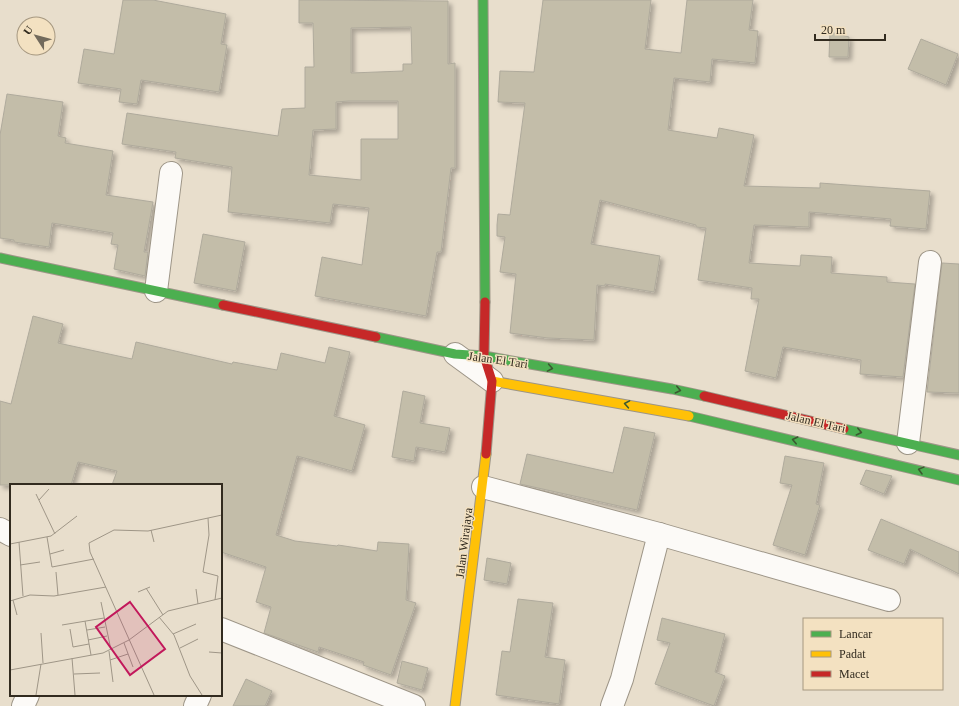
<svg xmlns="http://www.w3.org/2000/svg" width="959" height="706" viewBox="0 0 959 706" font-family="Georgia,serif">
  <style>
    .building { fill: #c3bda9; stroke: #afaa9c; fill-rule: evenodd; filter: url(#shadow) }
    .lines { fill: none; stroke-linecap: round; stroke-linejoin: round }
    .street-casing { stroke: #9d9587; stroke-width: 24 }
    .fast-casing { stroke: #9d9587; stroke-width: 11 }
    .slow-casing { stroke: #9d9587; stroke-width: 11 }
    .jam-casing { stroke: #9d9587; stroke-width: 11 }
    .street { stroke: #fcfaf7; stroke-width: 22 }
    .fast { stroke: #4caf50; stroke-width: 9 }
    .slow { stroke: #ffc107; stroke-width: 9 }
    .jam { stroke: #c62828; stroke-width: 9 }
    .oneway { stroke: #3b5930 }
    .labels { text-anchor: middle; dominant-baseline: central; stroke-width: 3; stroke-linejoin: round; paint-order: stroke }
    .street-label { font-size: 12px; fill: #322b1f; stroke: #f3e1c1 }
    .inset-road { fill: none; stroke: #9f9687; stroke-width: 1 }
    .view { fill: #c2185b; fill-opacity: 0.15; stroke: #c2185b; stroke-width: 2 }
    .inset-edge { fill: none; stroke: #322b1f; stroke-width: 2 }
  </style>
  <defs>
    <filter id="shadow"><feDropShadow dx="3.5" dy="3.5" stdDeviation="2" flood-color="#0004"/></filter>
  </defs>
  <rect width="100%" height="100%" fill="#e8decc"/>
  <g class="building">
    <polygon points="123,0 153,0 226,14 221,44 227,45 219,92 141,80 137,104 119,102 121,89 78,83 84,49 114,54"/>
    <path d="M299,0L448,1V64L455,63V168H451L441,252H437L426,316L315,296L322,257L362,265L369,208L333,204L330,223L228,212L232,167L175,158L176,152L122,144L127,113L278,136L282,109L305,108V67H314L313,23H299ZM411,27L412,64H403V71L351,73V28ZM349,101H398V139H361V180L309,175L313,130L336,129V102Z"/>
    <polygon points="543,0 651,0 645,49 681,53 687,0 753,0 749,30 758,31 755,63 712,59 710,82 674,78 668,130 717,138 719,128 754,135 744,186 820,188 820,183 930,191 926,229 890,226 891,219 809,212 809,227 754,225 749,263 800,266 801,255 832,257 831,273 887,277 887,282 915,284 903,377 860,374 861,360 783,347 776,378 745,371 759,299 751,299 752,288 698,280 706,228 696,227 696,225 600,200 591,244 660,256 654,292 605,284 605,286 597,285 594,340 548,338 510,333 516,274 500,272 505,237 497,236 497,225 498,214 510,215 525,103 498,102 500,71 534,72"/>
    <polygon points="830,32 849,37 848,57 829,57"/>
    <polygon points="921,39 958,54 946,85 908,69"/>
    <polygon points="7,94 63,102 58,136 66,138 65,143 113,151 106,195 153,202 144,252 148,252 145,276 114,269 118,245 111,244 113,233 52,223 49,247 14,242 14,240 0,238 0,135"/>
    <polygon points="203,234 245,242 236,291 194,283"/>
    <polygon points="942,263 959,264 959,393 927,392"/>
    <polygon points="33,316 63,324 58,343 132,359 136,342 232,364 233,362 277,370 281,353 325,363 329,347 350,352 334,416 365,425 352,471 297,456 276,535 295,541 337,546 338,545 377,551 378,542 409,544 406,600 416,603 391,675 363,665 364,662 319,647 318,652 264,633 271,607 256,602 266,567 221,552 221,485 112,485 117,471 78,462 71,485 0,485 0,401 11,404"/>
    <polygon points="403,391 425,396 420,423 450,428 445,452 416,447 414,461 392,457"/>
    <polygon points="624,427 655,433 637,510 520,484 527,454 613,473"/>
    <polygon points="785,456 824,463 816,504 820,505 805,555 773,545 792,485 780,483"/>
    <polygon points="866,470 892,476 884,494 860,484"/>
    <polygon points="881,519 959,552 959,574 910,549 904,564 868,550"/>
    <polygon points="487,558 511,563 507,584 484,580"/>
    <polygon points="518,599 553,603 545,657 565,660 559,704 496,695 502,651 510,652"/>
    <polygon points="662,618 725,634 715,672 725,676 714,706 655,684 670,643 657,640"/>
    <polygon points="402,661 428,668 422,690 397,683"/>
    <polygon points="246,679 272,691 265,706 233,706"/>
  </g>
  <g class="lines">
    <defs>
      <g id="street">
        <polyline points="156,291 171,173"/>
        <polyline points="455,354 492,381"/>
        <polyline points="908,443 930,262"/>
        <polyline points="483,487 659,534 889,600"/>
        <polyline points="0,529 11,535"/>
        <polyline points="221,629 414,706"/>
        <polyline points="23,706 28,695"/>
        <polyline points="195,706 200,695"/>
        <polyline points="612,706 622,679 659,534"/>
      </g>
      <g id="fast">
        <polyline points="483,0 485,302"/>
        <polyline points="0,258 223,305"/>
        <polyline points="376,337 455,354 484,356 672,389 704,396"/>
        <polyline points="689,416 959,480"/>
        <polyline points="844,429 959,455"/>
      </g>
      <g id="slow">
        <polyline points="492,381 689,416"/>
        <polyline points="455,706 486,454"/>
      </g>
      <g id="jam">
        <polyline points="485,302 484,356 492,381 486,454"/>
        <polyline points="223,305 376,337"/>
        <polyline points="704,396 844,429"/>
      </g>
    </defs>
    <use href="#street" class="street-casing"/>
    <use href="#fast" class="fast-casing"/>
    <use href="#slow" class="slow-casing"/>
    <use href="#jam" class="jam-casing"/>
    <use href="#street" class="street"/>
    <use href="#fast" class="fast"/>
    <use href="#slow" class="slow"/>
    <use href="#jam" class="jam"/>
  </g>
  <defs><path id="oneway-chevron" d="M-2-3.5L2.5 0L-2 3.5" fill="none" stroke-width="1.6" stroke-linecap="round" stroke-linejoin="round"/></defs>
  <g class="oneway">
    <use href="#oneway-chevron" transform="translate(550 368) rotate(10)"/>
    <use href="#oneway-chevron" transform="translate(678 390) rotate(13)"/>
    <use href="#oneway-chevron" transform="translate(627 404) rotate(-170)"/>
    <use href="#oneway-chevron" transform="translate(859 432) rotate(13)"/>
    <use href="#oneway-chevron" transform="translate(795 440) rotate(-167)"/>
    <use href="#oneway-chevron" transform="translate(921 470) rotate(-165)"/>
  </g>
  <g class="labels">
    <g class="street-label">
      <text transform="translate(498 360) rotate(8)">Jalan El Tari</text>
      <text transform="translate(816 422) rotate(13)">Jalan El Tari</text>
      <text transform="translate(464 543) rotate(-83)">Jalan Wirajaya</text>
    </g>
  </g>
  <g transform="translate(10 484)">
    <rect width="212" height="212" fill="#e8decc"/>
    <path class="inset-road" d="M26,10L45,50M29,16L39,5M198,34L199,51L193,88L208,92L205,116M141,46L144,58M37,53L42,83L84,75M9,58L13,112M0,60L41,52L67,32M40,70L54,66M10,81L30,78M46,88L48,111M136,104L153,131M186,105L188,120M128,108L140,103M3,116L7,131M0,117L20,111L44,112L96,103M91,118L101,166M149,133L164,151L180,192L192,211M75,137L81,171M52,141L94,134M60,145L63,163L79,160M77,146L95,143M31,149L33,179M163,150L186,140M78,156L97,152M114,159L123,183M170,164L188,155M99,167L103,198M199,168L212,169M62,174L65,211M100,176L118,170M0,186L93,169L119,156L158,127L212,114M64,190L90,189M26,211L31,180M144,211L80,68L79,59L104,46L138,47L212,31"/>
    <path class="view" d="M120,118L155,165L120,191L86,143Z"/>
    <rect width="212" height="212" class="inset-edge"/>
  </g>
  <rect x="803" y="618" width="140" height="72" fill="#f3e1c1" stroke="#a69880"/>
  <rect x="811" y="631" width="20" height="6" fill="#4caf50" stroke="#a69880"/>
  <text x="839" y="638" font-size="12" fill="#322b1f">Lancar</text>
  <rect x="811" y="651" width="20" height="6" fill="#ffc107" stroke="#a69880"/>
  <text x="839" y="658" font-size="12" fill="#322b1f">Padat</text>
  <rect x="811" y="671" width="20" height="6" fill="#c62828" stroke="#a69880"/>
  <text x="839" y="678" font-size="12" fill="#322b1f">Macet</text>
  <g transform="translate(36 36) rotate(306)"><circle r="19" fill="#f3e1c1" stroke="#a69880"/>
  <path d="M0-3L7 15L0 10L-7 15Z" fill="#726a5c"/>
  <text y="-6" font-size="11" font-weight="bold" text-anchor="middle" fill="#322b1f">U</text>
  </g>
  <path d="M815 34v6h70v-6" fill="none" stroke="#322b1f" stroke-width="2"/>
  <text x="821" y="34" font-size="12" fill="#322b1f" stroke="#f3e1c1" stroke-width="3" paint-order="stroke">20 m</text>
</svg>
